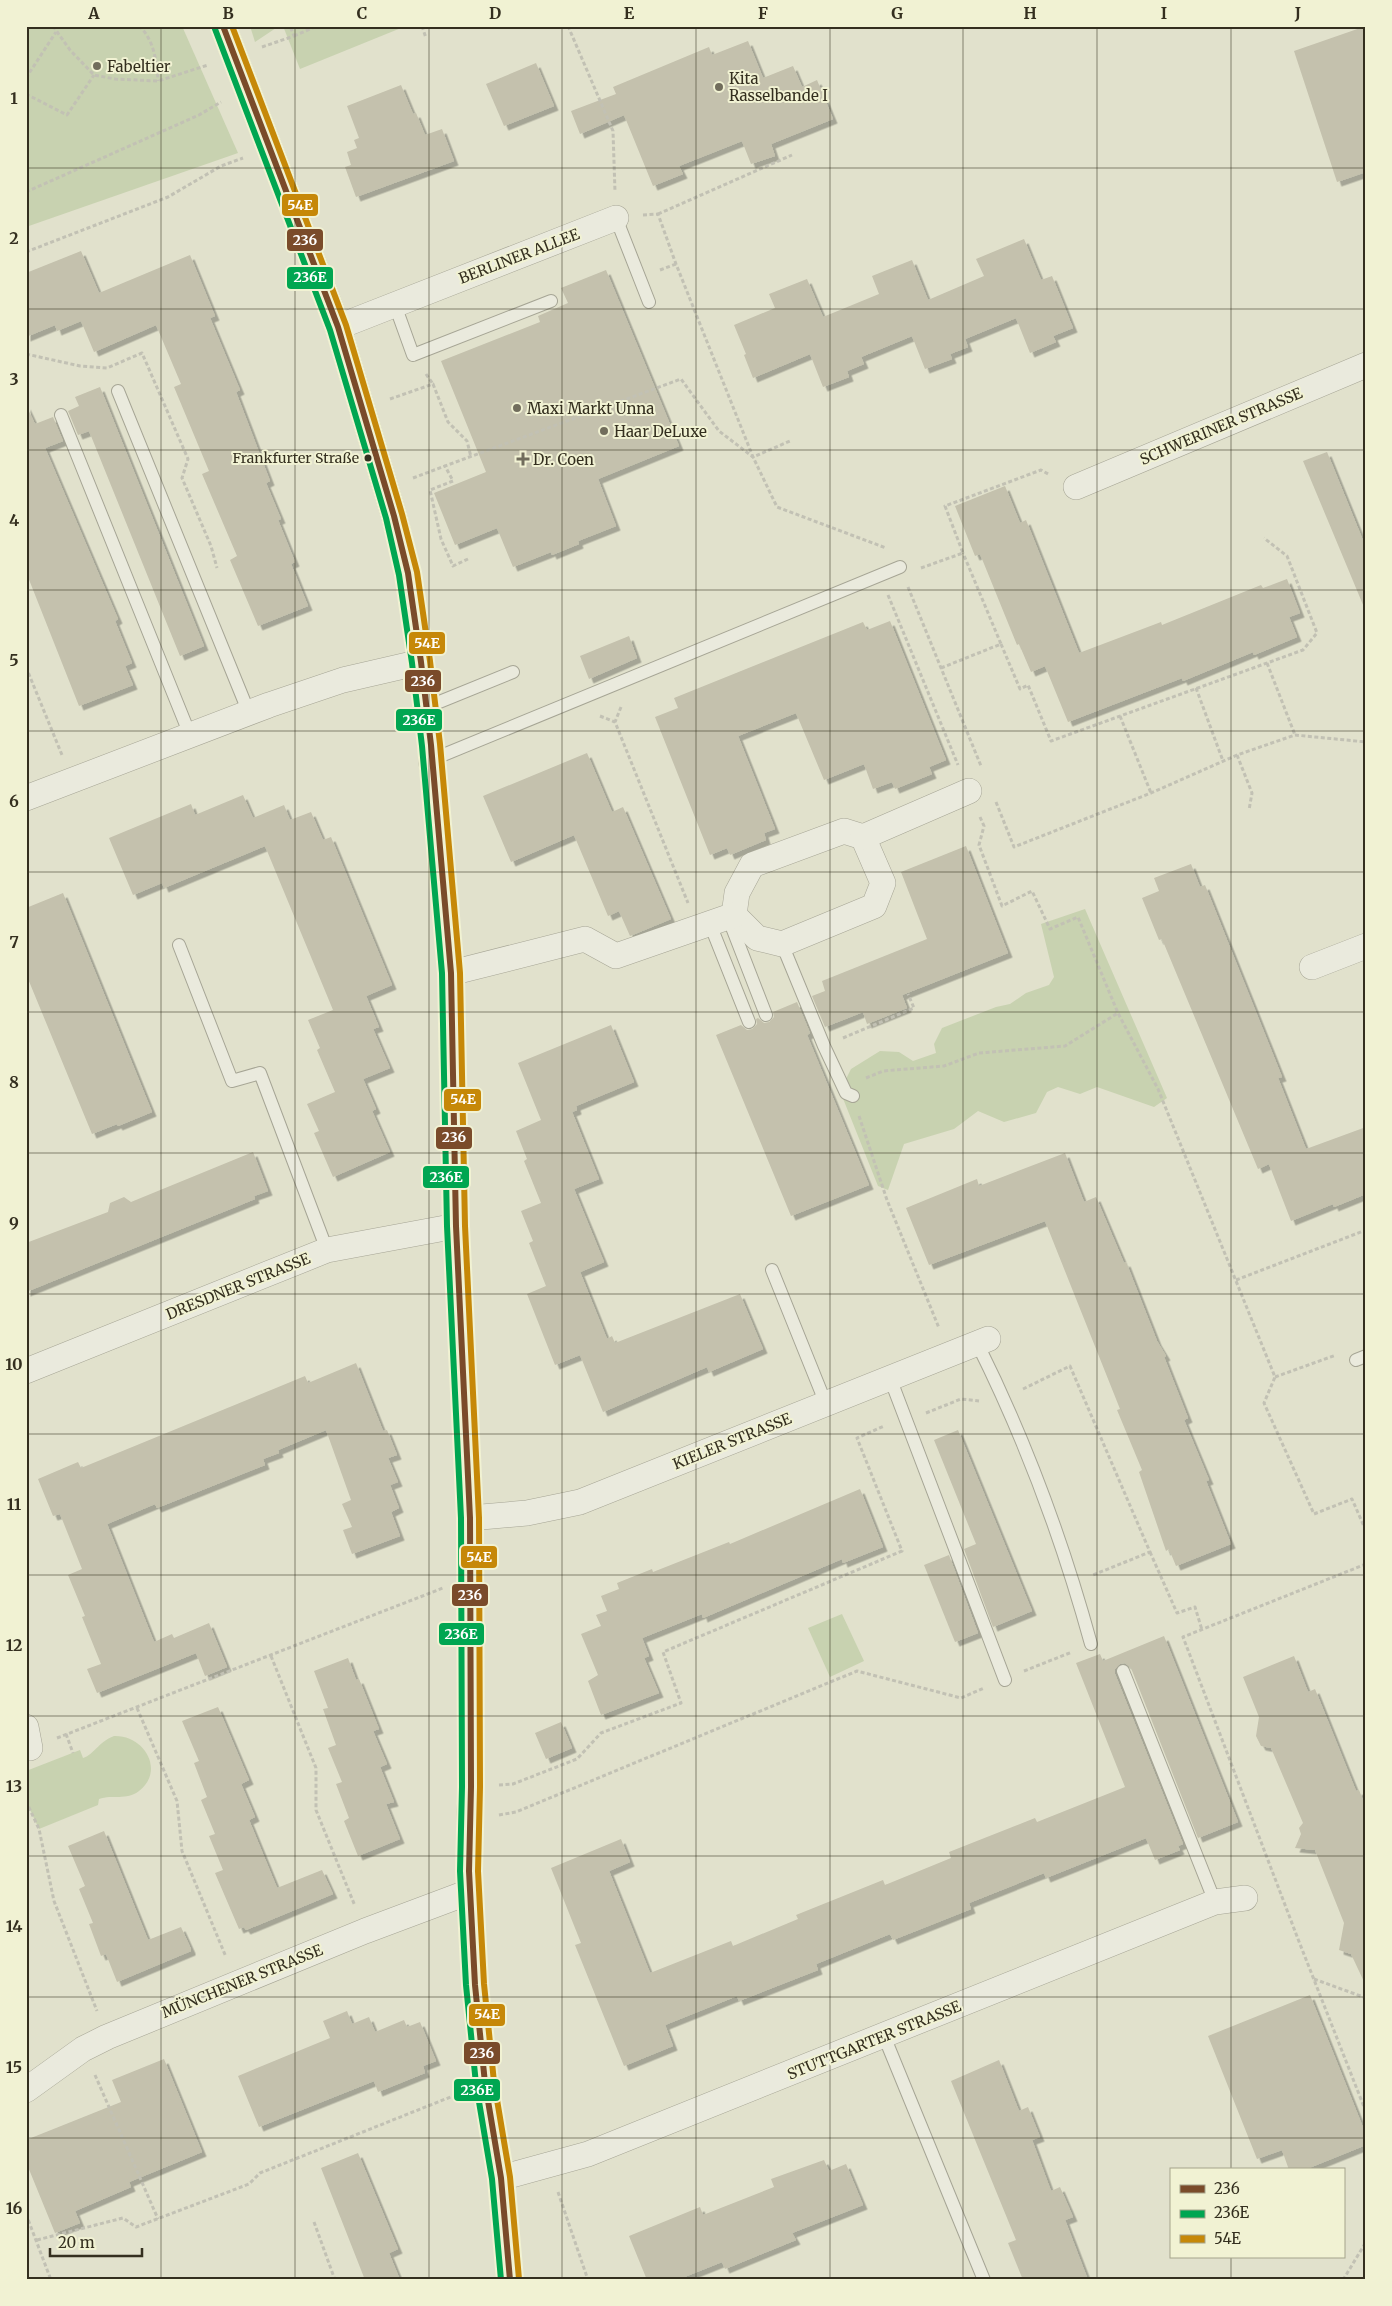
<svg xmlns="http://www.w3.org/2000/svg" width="1392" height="2306" viewBox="0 0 1392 2306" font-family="Merriweather,serif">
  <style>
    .green { fill: #c8d2b0 }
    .building { fill: #c4c1ad; filter: url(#shadow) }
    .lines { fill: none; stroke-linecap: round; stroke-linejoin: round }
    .service-casing { stroke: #a6a595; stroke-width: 14 }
    .minor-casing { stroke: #a6a595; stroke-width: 26 }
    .path { stroke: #c2c1b4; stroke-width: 3; stroke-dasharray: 4 2.5; stroke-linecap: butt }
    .service { stroke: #eaeadd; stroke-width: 12 }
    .minor { stroke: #eaeadd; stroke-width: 25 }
    .bus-1-casing { stroke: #f1f2d3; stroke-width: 10 }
    .bus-2-casing { stroke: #f1f2d3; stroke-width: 10 }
    .bus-3-casing { stroke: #f1f2d3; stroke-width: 10 }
    .bus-1 { stroke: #7a4b2a; stroke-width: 6 }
    .bus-2 { stroke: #00a651; stroke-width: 6 }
    .bus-3 { stroke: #c68808; stroke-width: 6 }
    .grid { fill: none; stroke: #342f1f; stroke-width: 1; stroke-opacity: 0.55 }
    .poi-dot { fill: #716d5c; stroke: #f1f2d3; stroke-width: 2 }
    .bus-dot { fill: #342f1f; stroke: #f1f2d3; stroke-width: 2 }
    .labels { text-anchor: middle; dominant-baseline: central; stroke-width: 4; stroke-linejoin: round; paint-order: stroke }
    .bus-label { font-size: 14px; fill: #342f1f; stroke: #f1f2d3; text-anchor: end }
    .poi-label { font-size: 15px; fill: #342f1f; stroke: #f1f2d3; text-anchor: start }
    .street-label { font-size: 15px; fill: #342f1f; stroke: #f1f2d3 }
    .line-badge { stroke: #f1f2d3; stroke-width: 2 }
    .badge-label { font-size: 14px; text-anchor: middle; font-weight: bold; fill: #fff }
    .neatline { fill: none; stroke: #342f1f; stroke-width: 2 }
    .grid-label { font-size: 16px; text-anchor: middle; font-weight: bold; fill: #342f1f }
  </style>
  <defs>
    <filter id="shadow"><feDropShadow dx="4.5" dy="4.5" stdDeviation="0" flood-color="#0004"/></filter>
  </defs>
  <rect width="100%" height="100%" fill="#e1e1cc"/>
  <g class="green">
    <polygon points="26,26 182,26 238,153 26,227"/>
    <polygon points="250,26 279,26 255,42"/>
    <polygon points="283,26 406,26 300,69"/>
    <polygon points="1085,909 1167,1098 1154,1107 1097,1087 1080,1094 1058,1087 1047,1092 1036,1113 1004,1122 978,1111 954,1129 904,1144 888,1190 878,1186 840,1091 851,1069 880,1051 899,1052 913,1061 936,1053 934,1044 942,1028 996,1007 1010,1004 1026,993 1049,985 1054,977 1041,924"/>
    <polygon points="842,1614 864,1661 830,1677 808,1628"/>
    <path d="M114,1736C145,1735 165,1771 139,1791C126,1801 113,1794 99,1799L98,1805L39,1829L26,1801V1771L80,1750L83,1758C95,1754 98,1742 114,1736Z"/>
  </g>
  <g class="building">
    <polygon points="1366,26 1366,172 1337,182 1294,51"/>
    <polygon points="748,41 763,78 793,66 802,87 817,80 833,119 771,144 775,156 751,164 742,141 679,166 683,174 653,186 624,115 580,134 571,111 616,94 613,87 709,47 712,55"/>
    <polygon points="536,63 554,106 504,126 486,84"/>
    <polygon points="401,85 413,114 416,113 425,135 442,129 454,161 356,197 345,167 351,165 347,152 357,148 354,140 359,138 347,106"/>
    <polygon points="1024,239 1041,280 1052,276 1073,328 1053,336 1056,342 1030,353 1016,318 965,339 968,347 950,354 952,359 925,369 912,336 861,357 864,364 847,371 849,377 823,387 810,354 753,378 744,355 746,354 734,325 775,308 769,294 807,279 823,317 879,294 872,276 912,260 928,300 984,276 976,259"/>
    <polygon points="81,251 99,293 190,255 215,316 210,318 240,390 236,392 270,481 266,483 281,519 278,520 295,562 291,564 308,606 258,626 230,560 237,556 202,474 209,471 174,387 181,384 156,325 94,352 81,321 57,331 55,325 26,337 26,273"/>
    <polygon points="606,270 679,446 598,479 616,526 578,541 579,544 552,555 551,552 513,567 497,528 455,545 434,493 486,472 441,361 540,322 538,316 568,303 561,288"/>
    <polygon points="100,387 204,646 180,656 89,431 78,435 68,411 79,406 75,397"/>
    <polygon points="26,405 35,424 53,417 63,441 45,448 118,619 115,621 132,663 125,666 133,685 79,706 26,572"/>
    <polygon points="1327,452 1366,548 1366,612 1303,461"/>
    <polygon points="1005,486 1020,523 1026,520 1079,653 1161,622 1162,625 1261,585 1263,588 1287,579 1300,613 1289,617 1297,637 1254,655 1253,652 1183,681 1182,678 1068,722 1045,666 1031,672 1019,644 1017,645 980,554 975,556 955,506"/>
    <polygon points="890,621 946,760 929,767 932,774 895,789 892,782 873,789 864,764 824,780 796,713 738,736 775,829 764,833 766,840 730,855 727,848 710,855 655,717 678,708 674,698 863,622 867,630"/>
    <polygon points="629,636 637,658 589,679 580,656"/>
    <polygon points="587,753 612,812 623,807 671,919 630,936 619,911 608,916 574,835 511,862 483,796"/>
    <polygon points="243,795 253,818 284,805 290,820 311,812 323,840 331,837 392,985 366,996 379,1027 373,1029 390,1068 363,1079 376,1109 372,1111 390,1152 333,1177 314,1133 319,1131 307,1104 335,1092 317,1050 320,1048 308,1020 333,1010 265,846 164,888 162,883 133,895 109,838 191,804 195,815"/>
    <polygon points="966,846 1008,953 902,995 907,1008 867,1024 863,1012 825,1027 812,996 825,991 822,981 927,939 901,872"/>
    <polygon points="1191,864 1200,887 1205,885 1282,1077 1278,1078 1306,1149 1366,1127 1366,1194 1334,1207 1333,1204 1291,1221 1269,1164 1258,1169 1162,939 1159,940 1142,898 1159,891 1154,878"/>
    <polygon points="63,893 152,1112 118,1126 117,1124 92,1134 26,974 26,908"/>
    <polygon points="797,1002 810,1033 807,1035 869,1185 791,1216 716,1035 741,1025 747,1030 752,1029 757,1024 756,1019 758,1018 764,1023 769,1022 774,1017 773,1012"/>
    <polygon points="611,1025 634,1082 576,1106 577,1110 572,1112 599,1179 574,1189 604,1262 580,1272 607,1339 612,1336 615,1343 740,1294 763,1349 709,1372 707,1367 603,1412 580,1355 555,1365 527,1294 546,1286 529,1243 533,1241 521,1211 541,1203 524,1161 527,1159 516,1131 541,1120 518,1063"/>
    <polygon points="253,1152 268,1191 254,1196 255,1199 26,1292 26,1243 108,1212 110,1203 124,1197 131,1202"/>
    <polygon points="1065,1153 1084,1202 1096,1197 1124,1263 1126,1262 1157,1341 1166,1356 1164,1357 1188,1418 1184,1420 1209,1480 1206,1481 1231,1544 1176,1566 1169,1549 1166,1551 1139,1472 1142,1470 1117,1410 1120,1409 1045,1221 929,1265 906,1208 977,1179 979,1186"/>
    <polygon points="356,1363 383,1431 387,1430 397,1455 388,1458 398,1482 390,1485 399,1508 391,1512 400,1536 352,1554 343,1530 352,1527 342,1504 351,1500 326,1430 278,1450 279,1453 263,1459 265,1465 157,1508 155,1504 107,1524 154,1642 172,1634 174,1638 209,1623 227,1667 205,1676 196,1653 97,1693 87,1669 101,1664 82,1617 85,1616 68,1575 82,1569 60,1514 53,1516 38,1479 78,1462 81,1468 305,1376 308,1383"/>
    <polygon points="958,1430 1032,1611 993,1627 964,1549 976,1544 934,1440"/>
    <polygon points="860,1489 883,1547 843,1563 842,1559 703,1618 702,1614 642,1638 649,1656 644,1658 659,1693 601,1715 588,1681 598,1675 581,1634 601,1626 596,1615 607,1611 601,1596 619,1589 617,1583 652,1569 653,1572 729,1542 730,1544"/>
    <polygon points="949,1555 978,1633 955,1642 924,1565"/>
    <polygon points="1164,1636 1238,1822 1198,1838 1131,1668 1125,1663 1120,1664 1115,1669 1115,1674 1183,1844 1178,1846 1180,1850 1155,1860 1146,1838 1046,1878 1044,1873 969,1903 971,1909 893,1940 890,1934 816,1964 818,1970 739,2001 737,1996 665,2025 673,2046 624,2066 575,1945 581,1943 551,1868 621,1839 630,1862 609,1871 650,1973 731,1941 733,1946 798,1919 796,1915 883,1880 885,1885 951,1858 949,1852 1035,1818 1037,1822 1125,1787 1076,1663 1100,1654 1103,1661"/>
    <polygon points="1294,1656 1308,1692 1315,1689 1356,1791 1359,1790 1366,1808 1366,1986 1351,1954 1339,1950 1344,1923 1315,1850 1295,1848 1301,1834 1299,1828 1303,1823 1271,1748 1261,1746 1256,1736 1259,1717 1243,1677"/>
    <polygon points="348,1658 356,1680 359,1679 379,1729 373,1731 387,1764 380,1767 394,1802 386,1804 400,1839 358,1856 344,1821 349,1818 336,1784 342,1782 328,1748 336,1745 323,1709 328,1708 314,1671"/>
    <polygon points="218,1707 249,1780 241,1784 255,1817 249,1820 277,1888 322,1870 333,1894 246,1930 244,1927 239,1929 215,1873 223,1870 209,1836 215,1834 201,1800 207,1797 194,1763 199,1761 182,1721"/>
    <polygon points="561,1722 572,1748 546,1759 535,1733"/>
    <polygon points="104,1831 148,1940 181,1927 191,1949 191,1951 117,1982 106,1954 101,1956 89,1924 93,1923 79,1889 85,1886 68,1846"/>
    <polygon points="1310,1995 1366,2135 1366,2145 1304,2170 1289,2170 1282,2150 1257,2159 1208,2036"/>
    <polygon points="347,2011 352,2024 369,2017 375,2032 404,2020 407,2027 420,2022 436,2061 423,2066 425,2073 378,2092 374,2081 259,2127 238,2076 330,2038 323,2021"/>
    <polygon points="164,2059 202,2152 129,2182 131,2187 75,2211 80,2223 55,2233 26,2162 26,2140 121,2102 112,2080"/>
    <polygon points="999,2060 1019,2111 1028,2107 1040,2137 1032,2140 1051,2191 1060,2187 1073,2217 1065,2220 1088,2280 1023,2280 1008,2243 1016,2240 951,2081"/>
    <polygon points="358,2153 398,2249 389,2253 400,2280 365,2280 321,2168"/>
    <polygon points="824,2160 829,2171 846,2164 863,2205 792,2233 796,2240 725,2269 722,2262 677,2280 647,2280 629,2236 700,2207 703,2215 774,2187 771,2179"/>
  </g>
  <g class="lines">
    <defs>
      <g id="service">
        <polyline points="616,218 649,302"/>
        <polyline points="395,305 413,355 551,301"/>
        <polyline points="118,391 249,713"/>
        <polyline points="61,415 190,735"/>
        <polyline points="427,707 513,672"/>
        <polyline points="431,760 900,567"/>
        <polyline points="728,917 766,1015"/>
        <polyline points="710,924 749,1022"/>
        <polyline points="782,944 824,1046 846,1093 853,1096"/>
        <polyline points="179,945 232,1081 260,1073 327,1250"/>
        <polyline points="772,1270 826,1404"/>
        <path d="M977,1343C1024,1437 1063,1542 1091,1644"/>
        <polyline points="1356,1360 1366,1356"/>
        <polyline points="890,1378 1005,1680"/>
        <polyline points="1123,1671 1215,1902"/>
        <polyline points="884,2036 984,2280"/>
      </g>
      <g id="minor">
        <polyline points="223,26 338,327 394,516 408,573 421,662 431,745 431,760 433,772 451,973 456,1226 470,1518 471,1787 469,1821 469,1871 475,1985 485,2083 501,2178 510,2280"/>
        <polyline points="338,327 616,218"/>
        <polyline points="1076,487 1366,365"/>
        <polyline points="26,798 269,705 343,680 421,662"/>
        <polygon points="844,831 863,837 883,883 874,906 782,944 757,938 734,915 737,893 752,865"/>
        <polyline points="863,837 969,791"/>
        <polyline points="1312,967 1366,946"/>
        <polyline points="451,973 585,939 616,956 734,915"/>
        <polyline points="26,1371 327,1250 456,1226"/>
        <polyline points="470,1518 527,1513 580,1502 988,1339"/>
        <polyline points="26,1727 30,1748"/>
        <polyline points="26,2090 83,2049 107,2037 365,1931 469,1892"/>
        <polyline points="501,2178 588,2154 1215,1902 1245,1898"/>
      </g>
    </defs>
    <use href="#service" class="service-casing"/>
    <use href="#minor" class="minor-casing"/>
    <g class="path">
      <polyline points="53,26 70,50 94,75 115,79 158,81 208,65"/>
      <path d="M139,26C154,39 157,63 158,81"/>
      <polyline points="422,26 426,38"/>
      <polyline points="568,26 613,131 615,192"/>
      <polyline points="294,36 317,26"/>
      <polyline points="262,47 294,36 290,26"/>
      <polyline points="26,78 56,32"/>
      <polyline points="26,94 67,115 94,75"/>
      <polyline points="26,192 199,115 221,102"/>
      <polyline points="658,214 792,155"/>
      <polyline points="643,215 658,214 676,264 753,457 790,441"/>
      <polyline points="26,252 168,197 221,166 243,158"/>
      <polyline points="660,270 676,264"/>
      <polyline points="26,354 80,366 107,368 142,353 188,459 182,478 211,546 217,568"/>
      <polyline points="426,374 433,384"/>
      <polyline points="390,399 433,384 448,422 467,441 471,457"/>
      <polyline points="413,478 445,466"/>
      <polyline points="468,559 453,566 441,539 430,490 453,481 445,466 681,379 719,431 753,457 777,507 886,548"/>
      <polyline points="921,568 963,553 945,506 1041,470 1050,475"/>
      <polyline points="908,587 981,766"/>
      <polyline points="888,595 958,765"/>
      <polyline points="1001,644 1020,689 1028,685 1051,741 1303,650 1317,633 1287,556 1264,538"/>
      <polyline points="1267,663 1295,735"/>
      <polyline points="26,667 62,755"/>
      <polyline points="941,668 1001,644 963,553"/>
      <polyline points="1196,688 1223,761"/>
      <polyline points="621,707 615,722 688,903"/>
      <polyline points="600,716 615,722"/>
      <polyline points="1120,716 1151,793"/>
      <polyline points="1237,755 1252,793 1249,810"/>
      <polyline points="996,802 1014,847 1151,793 1237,755 1295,735 1366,742"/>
      <polyline points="980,817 984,826 979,845 1002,906 1032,891 1050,929 1078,917 1118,1013 1158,1089 1275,1377 1264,1403 1314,1514 1352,1499 1366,1531"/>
      <polyline points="843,1038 914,1008 908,994"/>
      <polyline points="866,1078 883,1071 944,1066 979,1053 1065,1046 1118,1013"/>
      <polyline points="859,1116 887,1200 939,1328"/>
      <polyline points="1236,1280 1366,1230"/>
      <polyline points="1275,1377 1336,1355"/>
      <polyline points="1023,1389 1070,1366 1150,1552 1093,1575"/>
      <polyline points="926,1413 961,1399 979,1401"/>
      <polyline points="1150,1552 1177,1613 1195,1607 1202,1630"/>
      <polyline points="1366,1564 1183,1637 1298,1939 1366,2112"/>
      <polyline points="271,1656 316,1768 316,1810 355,1906"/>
      <polyline points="1024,1671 1072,1652"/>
      <polyline points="137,1708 177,1801 182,1851 226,1957"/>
      <polyline points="66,1734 73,1753"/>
      <polyline points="57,1738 443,1588"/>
      <polyline points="499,1785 513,1784 577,1759 601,1733 681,1703 663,1652 902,1551 857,1438 884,1426"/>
      <polyline points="26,1801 39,1829 54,1901 97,2011"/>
      <polyline points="499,1815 516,1812 857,1671 961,1698 984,1688"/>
      <polyline points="1314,1979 1366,1998"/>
      <polyline points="95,2075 158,2219"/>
      <polyline points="558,2192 588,2280"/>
      <polyline points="26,2214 51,2280"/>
      <polyline points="314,2222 335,2280"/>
      <polyline points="37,2240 123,2218 136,2227 249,2184 260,2173 458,2094"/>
      <polyline points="1343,2280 1366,2242"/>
    </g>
    <use href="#service" class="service"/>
    <use href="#minor" class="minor"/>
    <defs>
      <polyline id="bus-1" points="223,26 338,327 394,516 408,573 421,662 431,745 451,973 456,1226 470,1518 471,1787 469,1871 475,1985 485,2083 501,2178 510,2280"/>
      <polyline id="bus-2" points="215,29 330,330 386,518 399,575 412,663 422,746 442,973 447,1226 461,1518 462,1787 460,1871 466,1985 476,2084 492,2179 501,2280"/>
      <polyline id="bus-3" points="232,26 346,325 402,514 417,572 430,661 440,744 460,973 465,1226 479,1518 480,1787 478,1871 484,1984 494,2082 510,2177 519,2279"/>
    </defs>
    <use href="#bus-1" class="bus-1-casing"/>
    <use href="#bus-2" class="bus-2-casing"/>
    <use href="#bus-3" class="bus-3-casing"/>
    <use href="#bus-1" class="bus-1"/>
    <use href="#bus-2" class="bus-2"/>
    <use href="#bus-3" class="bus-3"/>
  </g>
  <path class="grid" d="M161,26V2280M295,26V2280M429,26V2280M562,26V2280M696,26V2280M830,26V2280M963,26V2280M1097,26V2280M1231,26V2170M26,168H1366M26,309H1366M26,450H1366M26,590H1366M26,731H1366M26,872H1366M26,1012H1366M26,1153H1366M26,1294H1366M26,1434H1366M26,1575H1366M26,1716H1366M26,1856H1366M26,1997H1366M26,2138H1366M1231,2257V2280"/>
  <g class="poi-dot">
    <circle cx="97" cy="66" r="5"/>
    <circle cx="719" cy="87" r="5"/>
    <circle cx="517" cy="408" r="5"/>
    <circle cx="604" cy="431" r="5"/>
    <path d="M520.5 451.5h5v5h5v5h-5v5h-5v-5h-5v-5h5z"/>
  </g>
  <circle class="bus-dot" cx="368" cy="458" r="4.5"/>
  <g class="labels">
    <g class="bus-label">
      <text x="359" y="458">Frankfurter Straße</text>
    </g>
    <g class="poi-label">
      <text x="107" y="66">Fabeltier</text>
      <text x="729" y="78">Kita<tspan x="729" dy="17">Rasselbande I</tspan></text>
      <text x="527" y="408">Maxi Markt Unna</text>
      <text x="614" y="431">Haar DeLuxe</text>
      <text x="533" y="459">Dr. Coen</text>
    </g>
    <g class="street-label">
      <text transform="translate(519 256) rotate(-21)">BERLINER ALLEE</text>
      <text transform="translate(1221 426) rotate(-23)">SCHWERINER STRASSE</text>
      <text transform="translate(238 1286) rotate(-22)">DRESDNER STRASSE</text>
      <text transform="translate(732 1441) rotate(-22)">KIELER STRASSE</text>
      <text transform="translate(242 1981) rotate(-22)">MÜNCHENER STRASSE</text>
      <text transform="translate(874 2040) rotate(-22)">STUTTGARTER STRASSE</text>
    </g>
  </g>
  <g class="line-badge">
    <rect x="281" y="193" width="38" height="24" rx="5" fill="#c68808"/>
    <rect x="286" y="228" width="38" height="24" rx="5" fill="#7a4b2a"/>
    <rect x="286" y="266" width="48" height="24" rx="5" fill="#00a651"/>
    <rect x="408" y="631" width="38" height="24" rx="5" fill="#c68808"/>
    <rect x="404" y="669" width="38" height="24" rx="5" fill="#7a4b2a"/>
    <rect x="395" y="708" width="48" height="24" rx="5" fill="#00a651"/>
    <rect x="443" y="1088" width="39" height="24" rx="5" fill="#c68808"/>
    <rect x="435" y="1126" width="38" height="24" rx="5" fill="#7a4b2a"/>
    <rect x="422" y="1165" width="48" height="24" rx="5" fill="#00a651"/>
    <rect x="460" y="1545" width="38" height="24" rx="5" fill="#c68808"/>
    <rect x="451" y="1583" width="38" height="24" rx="5" fill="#7a4b2a"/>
    <rect x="438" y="1622" width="47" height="24" rx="5" fill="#00a651"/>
    <rect x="468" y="2003" width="38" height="24" rx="5" fill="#c68808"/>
    <rect x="463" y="2041" width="38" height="24" rx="5" fill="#7a4b2a"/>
    <rect x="453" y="2078" width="48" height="24" rx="5" fill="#00a651"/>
  </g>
  <g class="badge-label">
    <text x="300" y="210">54E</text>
    <text x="305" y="245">236</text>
    <text x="310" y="282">236E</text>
    <text x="427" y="648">54E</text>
    <text x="423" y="686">236</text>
    <text x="419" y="725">236E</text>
    <text x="463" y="1104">54E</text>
    <text x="454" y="1142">236</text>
    <text x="446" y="1182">236E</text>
    <text x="479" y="1562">54E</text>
    <text x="470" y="1600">236</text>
    <text x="461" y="1639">236E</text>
    <text x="487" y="2019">54E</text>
    <text x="482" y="2058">236</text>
    <text x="477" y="2095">236E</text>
  </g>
  <rect width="1392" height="2306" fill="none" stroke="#f1f2d3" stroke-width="55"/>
  <rect x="1170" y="2168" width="175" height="90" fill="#f1f2d3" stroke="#a5a48b"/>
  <rect x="1180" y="2185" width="25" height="8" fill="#7a4b2a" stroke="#a5a48b"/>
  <text x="1214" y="2194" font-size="15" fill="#342f1f">236</text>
  <rect x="1180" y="2210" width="25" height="8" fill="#00a651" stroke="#a5a48b"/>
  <text x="1214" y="2218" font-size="15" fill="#342f1f">236E</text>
  <rect x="1180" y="2235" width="25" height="8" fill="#c68808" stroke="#a5a48b"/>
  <text x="1214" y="2244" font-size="15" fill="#342f1f">54E</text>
  <path d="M50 2248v8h92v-8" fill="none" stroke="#342f1f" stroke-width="2.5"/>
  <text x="58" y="2248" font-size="15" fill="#342f1f" stroke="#f1f2d3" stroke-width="4" paint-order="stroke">20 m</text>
  <rect x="28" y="28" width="1336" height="2250" class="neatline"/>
  <g class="grid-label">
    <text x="94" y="19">A</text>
    <text x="228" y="19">B</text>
    <text x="362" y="19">C</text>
    <text x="495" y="19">D</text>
    <text x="629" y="19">E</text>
    <text x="763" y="19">F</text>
    <text x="897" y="19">G</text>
    <text x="1030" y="19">H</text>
    <text x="1164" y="19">I</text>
    <text x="1298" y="19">J</text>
    <text x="14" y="104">1</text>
    <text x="14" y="244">2</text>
    <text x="14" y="385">3</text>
    <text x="14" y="526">4</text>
    <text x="14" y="666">5</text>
    <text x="14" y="807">6</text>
    <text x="14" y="948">7</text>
    <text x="14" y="1088">8</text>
    <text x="14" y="1229">9</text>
    <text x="14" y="1370">10</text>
    <text x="14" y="1510">11</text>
    <text x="14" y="1651">12</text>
    <text x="14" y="1792">13</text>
    <text x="14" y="1932">14</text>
    <text x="14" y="2073">15</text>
    <text x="14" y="2214">16</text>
  </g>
</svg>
